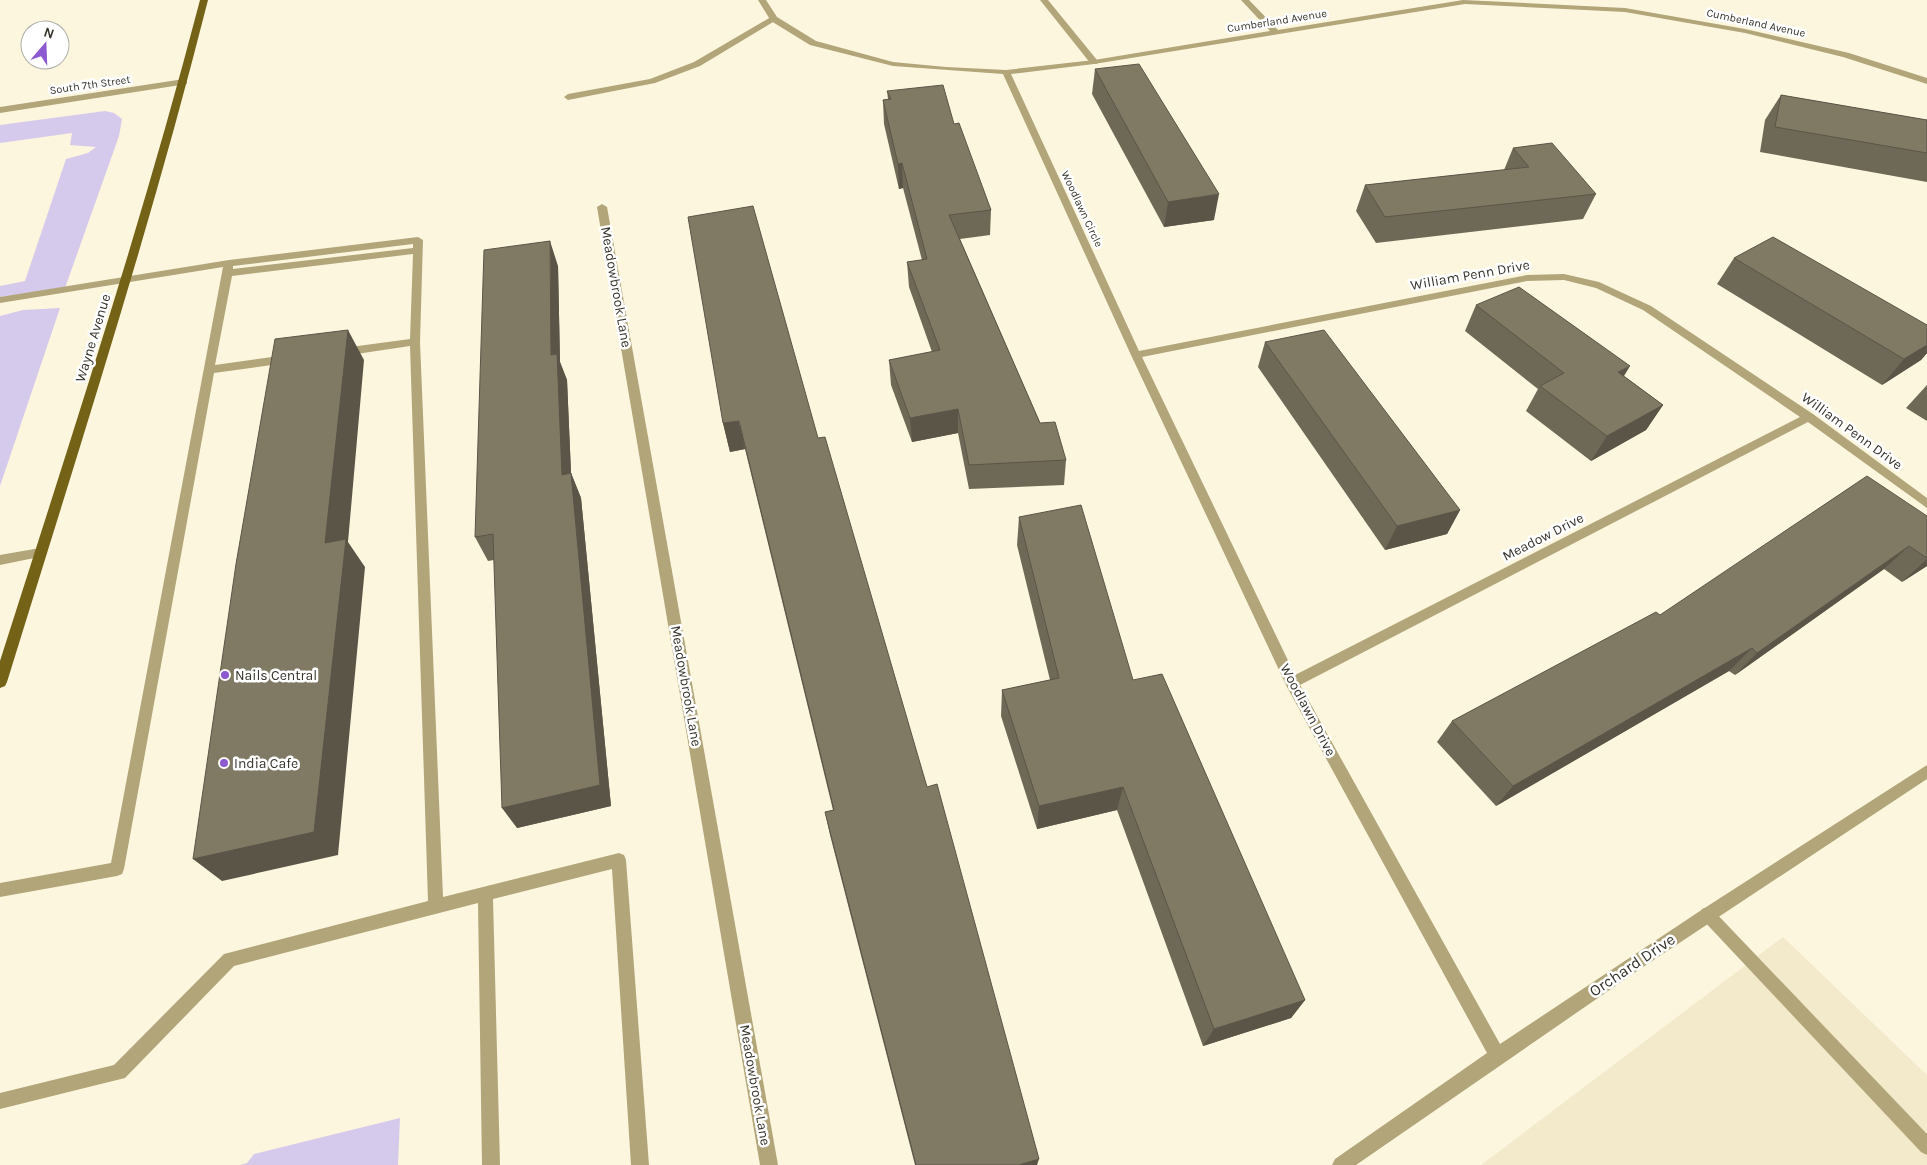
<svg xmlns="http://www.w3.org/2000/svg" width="1927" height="1165" viewBox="0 0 1927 1165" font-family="Karla,sans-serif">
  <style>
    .built { fill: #f3eacb }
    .green { fill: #d5caeb }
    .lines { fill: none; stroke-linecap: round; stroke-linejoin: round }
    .service { fill: #b1a579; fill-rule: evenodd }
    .minor { fill: #b1a579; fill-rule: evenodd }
    .primary { fill: #746216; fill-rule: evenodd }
    .wall { fill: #6e6957 }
    .shaded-wall { fill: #5a5547 }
    .building { fill: #807a65; stroke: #5a5547 }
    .poi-dot { fill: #8d59d1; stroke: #fff; stroke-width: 2 }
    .labels { text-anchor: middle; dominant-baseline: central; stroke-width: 5; stroke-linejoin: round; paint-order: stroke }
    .far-street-label { font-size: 11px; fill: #36342b; stroke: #fff }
    .street-label { font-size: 14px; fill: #36342b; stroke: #fff }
    .poi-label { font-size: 14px; fill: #36342b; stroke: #fff; text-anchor: start }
    .near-street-label { font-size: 16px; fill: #36342b; stroke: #fff }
  </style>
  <rect width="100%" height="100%" fill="#fcf6de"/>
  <polygon class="built" points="1783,937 1927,1075 1927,1165 1481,1165"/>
  <g class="green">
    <polygon points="105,111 114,113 122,119 119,136 65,288 0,297 0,286 25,281 66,159 88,153 96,147 70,145 72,133 0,143 0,125"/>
    <polygon points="60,308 0,486 0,316 23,310"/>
    <polygon points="400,1118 398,1165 240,1165 247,1163 254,1154"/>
  </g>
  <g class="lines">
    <g class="service">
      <polygon points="1040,0 1048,0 1097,60 1097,64 1091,64"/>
      <polygon points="771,17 778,19 700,66 655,83 568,100 564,97 568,94 650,79 694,62"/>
      <path d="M418,237L423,240L420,342L443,897L619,853L624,855L626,860L649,1165H631L612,869L493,899L500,1165H482L478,903L234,966L125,1078L0,1109V1093L114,1065L224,954L428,901L410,346L343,356L338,352L343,348L410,339L413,254L232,276L215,365L286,355L291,359L286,363L214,373L124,869L122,874L117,876L0,897V883L111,863L223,267L0,303V297L229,260ZM413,244V248L233,269V266Z"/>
      <polygon points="40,548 44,550 46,553 44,556 0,565 0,555"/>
      <polygon points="1707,907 1712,909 1927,1134 1927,1155 1921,1152 1702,919 1699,914 1702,909"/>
    </g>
    <g class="minor">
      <path d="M758,0H766L777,17L816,41L893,62L946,67L1006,70L1094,60L1270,31L1241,0H1249L1278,30L1463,0L1625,8L1745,29L1849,53L1927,78V84L1843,57L1745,33L1625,12L1465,4L1094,64L1011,74L1139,351L1527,275L1564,274L1599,282L1651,306L1813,414L1927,498V508L1808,422L1300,685L1500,1044L1700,911L1927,765V779L1637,971L1356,1165H1332L1335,1159L1487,1053L1287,687L1131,355L1003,74L893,66L810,45L771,21ZM1564,280L1596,288L1643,310L1800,417L1295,675L1142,357L1527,281Z"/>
      <polygon points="184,79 187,80 187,84 0,113 0,107"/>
      <polygon points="602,204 607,207 778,1165 760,1165 597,207"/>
    </g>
    <path class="primary" d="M200,0H208C150,230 77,455 7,682L5,686L0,688V661C70,441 142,223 200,0Z"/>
  </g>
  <g class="wall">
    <polygon points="1095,69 1214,220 1164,227 1092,94"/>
    <polygon points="887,91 954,124 991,210 990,235 960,239 1040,423 1066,460 1064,485 969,489 958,433 912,442 891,385 889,360 932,352 909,287 907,262 922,260 903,188 899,189 884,124 883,100 888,99"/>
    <polygon points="1781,95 1927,120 1927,182 1760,152 1765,120"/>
    <polygon points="1513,148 1596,194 1583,219 1376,243 1356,211 1365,185 1504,170"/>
    <polygon points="1734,258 1927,325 1927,353 1921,360 1882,385 1717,284"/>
    <polygon points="558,266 560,362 567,380 571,473 581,498 611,806 517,828 494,560 488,561 475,537"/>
    <polygon points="1476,305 1624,376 1663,405 1646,430 1591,461 1526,411 1538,389 1465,331"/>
    <polygon points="1265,342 1460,510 1447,534 1385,550 1258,367"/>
    <polygon points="1927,385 1927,421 1906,408"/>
    <polygon points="723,423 818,438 927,787 1037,1165 915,1165 830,835 825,812 833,810 745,449 730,452"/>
    <polygon points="1927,516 1927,566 1902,582 1884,569 1735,675 1729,671 1496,806 1437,742 1452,721 1660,615"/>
    <polygon points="1019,517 1133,680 1305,1000 1291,1018 1203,1046 1117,810 1037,829 1001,716 1002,690 1050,680 1017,545"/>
  </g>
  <g class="shaded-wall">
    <polygon points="902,163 903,188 899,189 898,164"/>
    <polygon points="1219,194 1214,220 1164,227 1168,202"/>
    <polygon points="550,241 558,266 560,362 567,380 571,473 581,498 611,806 517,828 502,808 562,475 551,355"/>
    <polygon points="348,330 364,360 348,542 365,567 338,855 222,881 193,859"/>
    <polygon points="1927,345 1927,353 1921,360 1882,385 1904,359"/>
    <polygon points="1630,366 1615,391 1618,372"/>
    <polygon points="1663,405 1646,430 1591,461 1607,436"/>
    <polygon points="958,409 958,433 912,442 910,418"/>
    <polygon points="739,421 745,449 730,452 723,423"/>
    <polygon points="1460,510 1447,534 1385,550 1397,526"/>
    <polygon points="1909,546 1884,569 1735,675 1757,653"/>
    <polygon points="1927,559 1927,566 1902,582"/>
    <polygon points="1752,648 1729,671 1496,806 1513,786"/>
    <polygon points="1123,787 1117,810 1037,829 1039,806"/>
    <polygon points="1305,1000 1291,1018 1203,1046 1214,1029"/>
    <polygon points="1039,1159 1037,1165 1019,1165"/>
  </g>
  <g class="building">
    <polygon points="1139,64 1219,194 1168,202 1095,69"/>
    <polygon points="943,85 954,124 959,123 991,210 949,215 1040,423 1055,422 1066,460 969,465 958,409 910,418 889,360 940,350 907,262 927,259 902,163 898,164 883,100 891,99 887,91"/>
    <polygon points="1781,95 1927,120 1927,153 1775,127"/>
    <polygon points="1552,143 1596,194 1385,217 1365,185 1529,167 1513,148"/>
    <polygon points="753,206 818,438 825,437 927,787 937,784 1039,1159 1019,1165 916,1165 825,812 834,810 739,421 723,423 688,217"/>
    <polygon points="1773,237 1927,325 1927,345 1904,359 1734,258"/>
    <polygon points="550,241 551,355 557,354 562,475 571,473 600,785 502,808 493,534 475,537 484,250"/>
    <polygon points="1519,287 1630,366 1618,372 1663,405 1607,436 1540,386 1564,373 1476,305"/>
    <polygon points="348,330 325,543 346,539 314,832 193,859 236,564 275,339"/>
    <polygon points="1324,330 1460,510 1397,526 1265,342"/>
    <polygon points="1867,476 1927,516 1927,558 1909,546 1757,653 1752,648 1513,786 1452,721 1656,612 1660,615"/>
    <polygon points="1081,505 1133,680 1162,674 1305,1000 1214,1029 1123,787 1039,806 1002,690 1059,678 1019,517"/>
  </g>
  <g class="poi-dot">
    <circle cx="225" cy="675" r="5"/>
    <circle cx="224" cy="763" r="5"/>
  </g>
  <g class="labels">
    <g class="far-street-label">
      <text transform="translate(1277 21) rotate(-9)">Cumberland Avenue</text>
      <text transform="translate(1756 23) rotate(12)">Cumberland Avenue</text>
      <text transform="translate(90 85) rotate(-8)">South 7th Street</text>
      <text transform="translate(1082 209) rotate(65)">Woodlawn Circle</text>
    </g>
    <g class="street-label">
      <text transform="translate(1470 275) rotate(-10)">William Penn Drive</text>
      <text transform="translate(616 287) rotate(80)">Meadowbrook Lane</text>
      <text transform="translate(93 338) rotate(-73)">Wayne Avenue</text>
      <text transform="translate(1852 431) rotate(36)">William Penn Drive</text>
      <text transform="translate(1543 537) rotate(-27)">Meadow Drive</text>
      <text transform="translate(686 686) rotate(80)">Meadowbrook Lane</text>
      <text transform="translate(1308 710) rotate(62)">Woodlawn Drive</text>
      <text transform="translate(755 1085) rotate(80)">Meadowbrook Lane</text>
    </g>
    <g class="poi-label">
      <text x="235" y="675">Nails Central</text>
      <text x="234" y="763">India Cafe</text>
    </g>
    <g class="near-street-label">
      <text transform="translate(1632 965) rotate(-34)">Orchard Drive</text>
    </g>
  </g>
  <g transform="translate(45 45) rotate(19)"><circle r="24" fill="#ffffff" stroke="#afaeaa"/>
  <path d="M0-4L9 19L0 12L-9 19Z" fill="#8d59d1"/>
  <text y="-8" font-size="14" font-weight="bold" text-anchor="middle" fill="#36342b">N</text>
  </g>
</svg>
